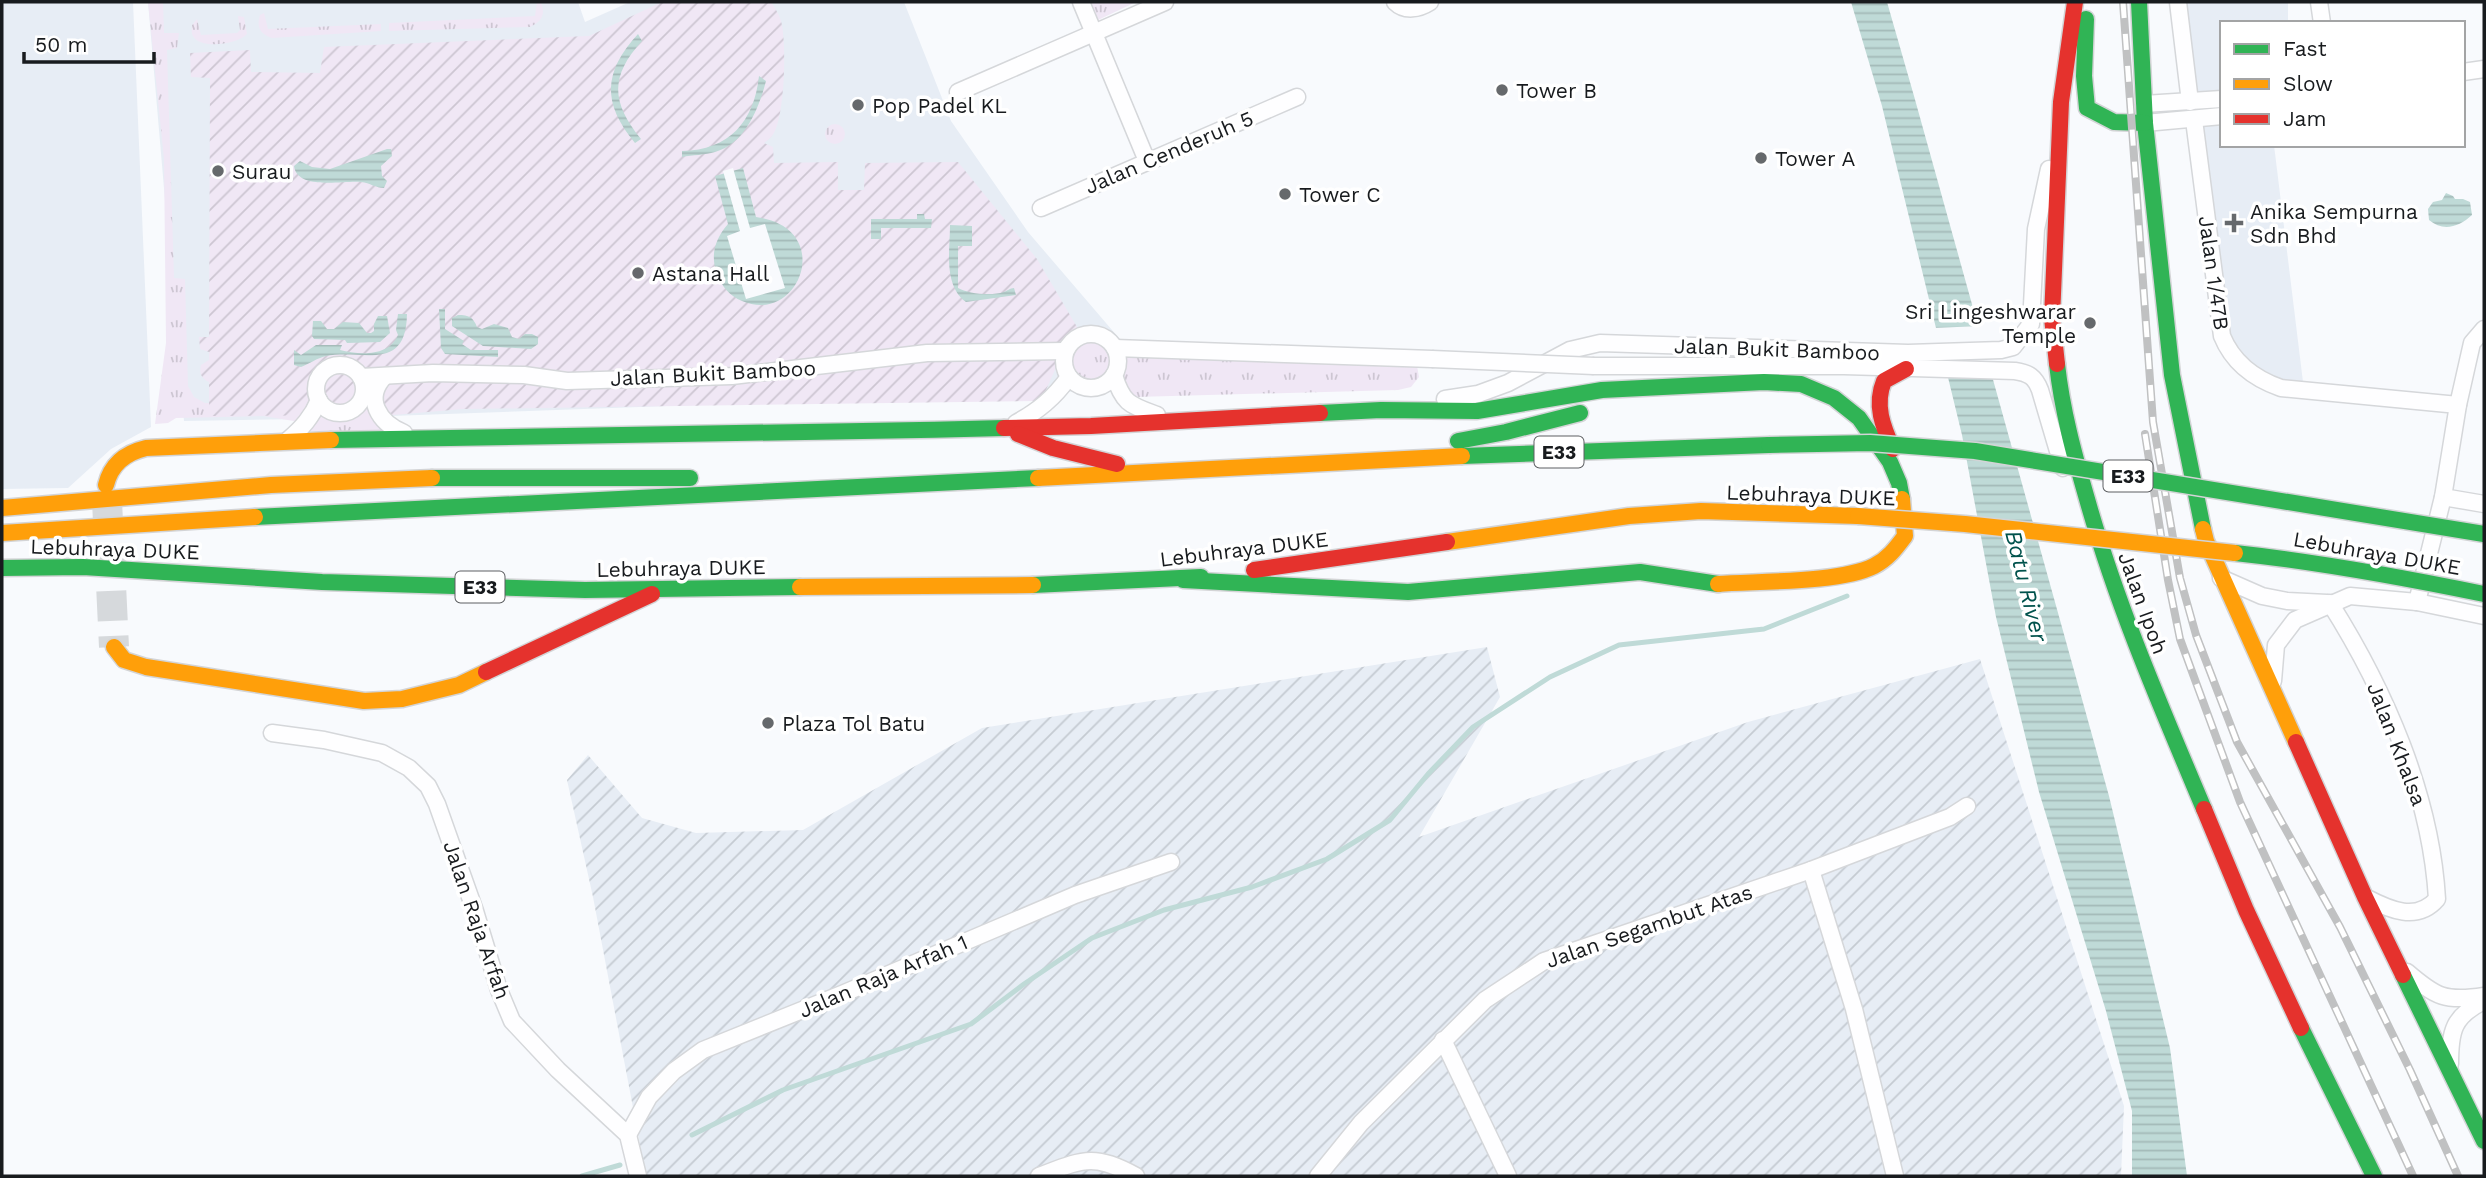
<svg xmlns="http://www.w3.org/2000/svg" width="2486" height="1178" viewBox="0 0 2486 1178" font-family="'Work Sans',sans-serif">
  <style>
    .built { fill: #e7edf5 }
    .industrial { fill: url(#industrial-furrows) }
    .grass { fill: url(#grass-tufts) }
    .garden { fill: url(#garden-furrows) }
    .water { fill: url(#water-rules) }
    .pier { fill: #f8fafd }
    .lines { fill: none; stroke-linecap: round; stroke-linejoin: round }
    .stream { stroke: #bfdad7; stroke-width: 5 }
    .highway-tunnel { stroke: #d6d9dc; stroke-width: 30; stroke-dasharray: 30 15; stroke-linecap: butt }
    .street-casing { stroke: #d5d7da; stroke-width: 19 }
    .fast-casing { stroke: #d3d4d6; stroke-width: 19 }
    .slow-casing { stroke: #d3d4d6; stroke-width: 19 }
    .jam-casing { stroke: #d3d4d6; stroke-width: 19 }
    .street { stroke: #fefeff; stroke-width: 16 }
    .fast { stroke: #30b455; stroke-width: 16 }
    .slow { stroke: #ff9f0a; stroke-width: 16 }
    .jam { stroke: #e5322d; stroke-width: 16 }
    .rail-casing { stroke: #c0c1c2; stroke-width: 8 }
    .rail { stroke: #fff; stroke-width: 5; stroke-dasharray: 16; stroke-linecap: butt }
    .street-bridge-casing { stroke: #d5d7da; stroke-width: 19; stroke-linecap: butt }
    .fast-bridge-casing { stroke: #d3d4d6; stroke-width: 19; stroke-linecap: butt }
    .slow-bridge-casing { stroke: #d3d4d6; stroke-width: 19; stroke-linecap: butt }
    .street-bridge { stroke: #fefeff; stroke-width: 16 }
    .fast-bridge { stroke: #30b455; stroke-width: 16 }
    .slow-bridge { stroke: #ff9f0a; stroke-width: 16 }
    .poi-dot { fill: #66696c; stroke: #fff; stroke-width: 2.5 }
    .labels { text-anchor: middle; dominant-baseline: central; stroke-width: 7; stroke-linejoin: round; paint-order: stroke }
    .shield { fill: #fff; stroke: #5d5f62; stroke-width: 2 }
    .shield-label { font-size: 19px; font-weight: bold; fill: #181b1e }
    .poi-label { font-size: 21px; fill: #181b1e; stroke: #fff; text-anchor: start }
    .street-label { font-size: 21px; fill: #181b1e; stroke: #fff }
    .water-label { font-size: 23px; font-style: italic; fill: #00524c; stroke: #fff }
  </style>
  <defs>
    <pattern id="industrial-furrows" width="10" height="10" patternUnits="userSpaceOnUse" patternTransform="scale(1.75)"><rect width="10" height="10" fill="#e7edf5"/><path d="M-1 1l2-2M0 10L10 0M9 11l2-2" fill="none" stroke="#c5cbd2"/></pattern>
    <pattern id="grass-tufts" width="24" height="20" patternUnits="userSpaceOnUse" patternTransform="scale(1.75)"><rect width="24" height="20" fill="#f0e7f5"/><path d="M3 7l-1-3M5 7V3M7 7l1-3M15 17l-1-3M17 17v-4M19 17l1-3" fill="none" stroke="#cdc6d2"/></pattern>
    <pattern id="garden-furrows" width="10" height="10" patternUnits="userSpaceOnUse" patternTransform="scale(1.75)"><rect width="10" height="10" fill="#f0e7f5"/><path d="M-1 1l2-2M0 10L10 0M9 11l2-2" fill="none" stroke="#cdc6d2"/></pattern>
    <pattern id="water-rules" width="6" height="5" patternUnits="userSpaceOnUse" patternTransform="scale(1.75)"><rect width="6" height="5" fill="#bfdad7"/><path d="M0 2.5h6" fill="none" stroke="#a3bab8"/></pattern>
  </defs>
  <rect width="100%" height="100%" fill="#f8fafd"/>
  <g class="built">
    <polygon points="2,2 133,2 151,427 111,449 68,488 2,489"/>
    <polygon points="148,2 578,2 585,22 630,2 904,2 951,121 1028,232 1118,337 1140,389 306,419 184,421"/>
    <polygon points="2179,2 2288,2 2288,23 2222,23 2222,145 2274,145 2303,382 2270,379 2218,341"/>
  </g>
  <polygon class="industrial" points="1487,647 1500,697 1419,837 1748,722 1980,659 2124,1106 2121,1176 646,1176 593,897 567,780 588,755 642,818 696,833 803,830 982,728"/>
  <g class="grass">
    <polygon points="148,2 163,2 164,33 179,33 177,48 167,50 174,278 185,279 188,386 194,397 205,403 310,403 300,422 263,416 176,418 168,423 155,424 166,343 164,159"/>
    <path d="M537,2L541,3C546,15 541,22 530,27L389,31V23L535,16Z"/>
    <polygon points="1090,2 1136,2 1098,20"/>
    <path d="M264,13L268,29L381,24V31L272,38C261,34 256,28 260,15Z"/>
    <path d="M238,16L244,17L247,34C239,44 200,50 193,36C191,34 192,28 192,25L197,19L201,35L237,33L240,30Z"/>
    <circle cx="835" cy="134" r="10"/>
    <circle cx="1091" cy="360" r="19"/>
    <polygon points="1123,353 1417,366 1419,377 1411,387 1398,390 1135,397 1127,392 1121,374"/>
    <path d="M362,409L387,431H309L320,411C331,421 339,421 353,420Z"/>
  </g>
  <path class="garden" d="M662,2H771C775,8 779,14 781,21C787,42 785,120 772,136C770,139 766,141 764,143L773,147L774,163L838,162V190H864L865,163L958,162L1037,259L1080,332L1063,352L1041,401L463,409L393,415L209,416V382C201,378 199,373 201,365L209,360V352L200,349L199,337H209L210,78L191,77L190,53L250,50L251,72L320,73L324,47L589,36Z"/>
  <g class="water">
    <polygon points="1851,2 1887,2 1914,96 2109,796 2170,1048 2187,1176 2132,1176 2132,1111 2106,1011 2039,792 1996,617 1962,435 1882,106"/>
    <path d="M638,34L642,41C610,76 611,102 641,139L635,143C602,103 603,72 638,34Z"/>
    <path d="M759,76L766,81C759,108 745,144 715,152C705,155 693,155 682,157V151C729,150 754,122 759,76Z"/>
    <path d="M387,149H391L392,156L381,166L382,176L387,181L384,188C376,188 370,183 361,182C345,180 297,191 294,166L300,161L312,167L330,169Z"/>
    <path d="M743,168L756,217C837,228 799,326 742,301C730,296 722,287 717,274C710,255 715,239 728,224L715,176Z"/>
    <path d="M2446,193L2453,196L2455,199H2463L2470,202L2472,215C2459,227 2443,232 2429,220L2428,209L2433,202L2442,200Z"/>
    <polygon points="917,214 924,214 925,219 932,219 931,228 881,228 881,239 871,239 871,219 917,219"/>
    <path d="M950,225L972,226V246H958V288C968,294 992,296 1004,292C1007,291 1010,288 1014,288L1016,295L966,302C943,285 950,250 950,225Z"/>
    <polygon points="439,309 445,309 445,329 464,341 462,344 471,350 498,350 498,357 445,354 441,348"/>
    <path d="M398,314H407C406,373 363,349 326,356C317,358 309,364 301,367L294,365V350L301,355L316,345H342L340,350C359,355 389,357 398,335L396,330Z"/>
    <path d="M458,315C469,315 473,317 477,327L482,329L494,324L508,328L512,337L519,339L525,334H532L538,337V344L531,349L483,346L452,326V318Z"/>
    <polygon points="378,316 387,316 390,333 380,342 347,343 345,340 314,339 312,336 313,321 321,321 327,329 334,329 343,322 359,323 367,333 371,333 374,331 374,324"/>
  </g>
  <g class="pier">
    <polygon points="733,168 750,228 765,224 785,288 746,299 727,236 740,231 723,171"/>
    <polygon points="1981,326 1995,375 1944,375 1933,328"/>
  </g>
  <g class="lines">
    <g class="stream">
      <polyline points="692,1135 783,1090 971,1024 1024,984 1092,938 1164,910 1252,887 1327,859 1390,820 1428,774 1473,727 1550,677 1619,645 1764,629 1847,596"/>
      <polyline points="582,1176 620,1165"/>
    </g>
    <polyline class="highway-tunnel" points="107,501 114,647"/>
    <defs>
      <g id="street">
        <polyline points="1081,2 1147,161"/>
        <path d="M1395,2C1405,12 1419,9 1430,2"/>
        <polyline points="2178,2 2190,102"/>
        <polyline points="2319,2 2322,23"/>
        <polyline points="2463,72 2484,69"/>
        <polyline points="958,92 1165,2"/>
        <polyline points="2144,104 2222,99"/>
        <path d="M2194,120L2222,336C2233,363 2255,379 2281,388L2458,405"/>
        <polyline points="2145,123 2222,116"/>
        <polyline points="1041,208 1297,97"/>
        <circle cx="1091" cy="361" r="27"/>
        <polyline points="1115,348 1432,359"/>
        <circle cx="340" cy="389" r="24"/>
        <path d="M1594,366H1844L2015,371C2029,373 2035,377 2040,390L2063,468"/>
        <path d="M1114,375C1123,404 1130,405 1157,415"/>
        <path d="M385,376C363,398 379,423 404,433"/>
        <polyline points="361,377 433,373 524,375 567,381 732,376 927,353 1065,351"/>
        <polyline points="1445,399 1478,394 1508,383 1570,350 1600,343 1908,353 2001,350 2013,347 2031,324 2036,229 2049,169"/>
        <path d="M1016,423C1038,411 1054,398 1069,377"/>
        <path d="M288,440C302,428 312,417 319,400"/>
        <polyline points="2443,497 2484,504"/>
        <polyline points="2221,578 2262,596 2287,601 2327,603"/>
        <polyline points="2417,602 2443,497 2458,405 2472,343 2484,329"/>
        <path d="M2330,603C2385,690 2431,795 2437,899C2417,922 2390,910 2367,898"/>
        <polyline points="2273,681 2276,645 2295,620 2350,596 2417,602 2484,616"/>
        <polyline points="272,733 324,740 382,753 409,768 428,786 437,804 475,911 499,990 512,1021 558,1070 628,1135 638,1176"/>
        <polyline points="1811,870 1854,1009 1895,1176"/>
        <path d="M2407,972C2436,997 2445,1002 2484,996"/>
        <polyline points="1443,1040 1508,1176"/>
        <path d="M2450,1064C2450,1031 2453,1016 2484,1001"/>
        <polyline points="628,1135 649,1097 674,1071 703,1050 842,994 1075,895 1171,862"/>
        <path d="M1039,1176C1084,1159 1093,1153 1136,1176"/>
        <polyline points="1318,1176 1361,1123 1485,1000 1544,961 1811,870 1950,817 1967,806"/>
      </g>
      <g id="fast">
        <polyline points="2139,2 2145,123 2172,375 2203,529"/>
        <polyline points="2086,19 2084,76 2087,108 2114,122 2145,123"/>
        <path d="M2057,364C2062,410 2074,454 2087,499C2117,606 2161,707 2204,809"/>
        <polyline points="1320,413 1381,410 1477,411 1602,390 1764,382 1801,384 1834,398 1859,418 1890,462 1899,483 1902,499"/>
        <path d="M331,440C556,434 780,434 1004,428"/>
        <polyline points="1458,441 1506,432 1580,413"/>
        <polyline points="1462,456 1769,445"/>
        <polyline points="432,478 690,478"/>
        <polyline points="255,517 1038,478"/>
        <polyline points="2,568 83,567 322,582 585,590 800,587"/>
        <polyline points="1183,580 1408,592 1640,572 1718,584"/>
        <polyline points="1033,585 1201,577"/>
        <polyline points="2403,975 2484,1141"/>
        <polyline points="2301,1028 2374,1176"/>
      </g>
      <g id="slow">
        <polyline points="1038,478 1462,456"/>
        <path d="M106,485C111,464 125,453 146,448L331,440"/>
        <polyline points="2,508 271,485 432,478"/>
        <polyline points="2203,529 2206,541 2296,742"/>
        <polyline points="2,533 255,517"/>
        <polyline points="1447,542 1629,516 1701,511 1858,516"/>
        <path d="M1718,584C1758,581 1840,583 1874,566C1888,559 1896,548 1905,536L1902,499"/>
        <polyline points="800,587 1033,585"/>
        <polyline points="114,647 124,660 146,667 364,701 402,699 459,685 486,672"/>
      </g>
      <g id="jam">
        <polyline points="2057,364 2052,318 2061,102 2075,2"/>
        <polyline points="1004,428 1091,426 1320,413"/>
        <polyline points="1018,434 1053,448 1117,464"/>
        <path d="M1893,449C1883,427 1874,405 1884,381L1906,369"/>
        <polyline points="1254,570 1447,542"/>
        <polyline points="486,672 652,594"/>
        <polyline points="2296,742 2365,897 2403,975"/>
        <polyline points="2204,809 2246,910 2301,1028"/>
      </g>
    </defs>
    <use href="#street" class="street-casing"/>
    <use href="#fast" class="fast-casing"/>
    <use href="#slow" class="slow-casing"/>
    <use href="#jam" class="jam-casing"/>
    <use href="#street" class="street"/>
    <use href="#fast" class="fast"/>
    <use href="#slow" class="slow"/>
    <use href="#jam" class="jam"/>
    <defs>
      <g id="rail">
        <polyline points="2123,2 2153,422 2180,578 2196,635 2237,742 2340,927 2410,1070 2458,1176"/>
        <polyline points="2145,434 2168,580 2180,639 2240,802 2413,1176"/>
      </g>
    </defs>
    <use href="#rail" class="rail-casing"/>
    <use href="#rail" class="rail"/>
    <defs>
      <polyline id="street-bridge" points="1432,359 1594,366"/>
      <g id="fast-bridge">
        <polyline points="1769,445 1870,443 1975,451 2484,534"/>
        <path d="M2235,553C2319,562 2401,577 2484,594"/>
      </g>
      <polyline id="slow-bridge" points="1858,516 1965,524 2235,553"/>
    </defs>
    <use href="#street-bridge" class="street-bridge-casing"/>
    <use href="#fast-bridge" class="fast-bridge-casing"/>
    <use href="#slow-bridge" class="slow-bridge-casing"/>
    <use href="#street-bridge" class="street-bridge"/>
    <use href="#fast-bridge" class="fast-bridge"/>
    <use href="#slow-bridge" class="slow-bridge"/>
  </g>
  <g class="poi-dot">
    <circle cx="1502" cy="90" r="7"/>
    <circle cx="858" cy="105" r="7"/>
    <circle cx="1761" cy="158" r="7"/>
    <circle cx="218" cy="171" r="7"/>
    <circle cx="1285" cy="194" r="7"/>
    <path d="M2230.5 212.5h7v7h7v7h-7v7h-7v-7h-7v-7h7z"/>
    <circle cx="638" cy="273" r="7"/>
    <circle cx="2090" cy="323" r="7"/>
    <circle cx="768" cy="723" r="7"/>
  </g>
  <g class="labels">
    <g class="shield">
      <rect x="1534.5" y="436.5" width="49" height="31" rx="5"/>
      <rect x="2103.5" y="460.5" width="49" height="31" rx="5"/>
      <rect x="455.5" y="571.5" width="49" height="31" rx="5"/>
    </g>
    <g class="shield-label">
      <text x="1559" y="452">E33</text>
      <text x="2128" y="476">E33</text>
      <text x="480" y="587">E33</text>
    </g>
    <g class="poi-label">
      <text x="1516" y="90">Tower B</text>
      <text x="872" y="105">Pop Padel KL</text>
      <text x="1775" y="158">Tower A</text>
      <text x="232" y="171">Surau</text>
      <text x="1299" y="194">Tower C</text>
      <text x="2250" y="211">Anika Sempurna<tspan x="2250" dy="24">Sdn Bhd</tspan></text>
      <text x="652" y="273">Astana Hall</text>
      <text x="2076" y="311" text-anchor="end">Sri Lingeshwarar<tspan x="2076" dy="24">Temple</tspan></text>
      <text x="782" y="723">Plaza Tol Batu</text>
    </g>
    <g class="street-label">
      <text transform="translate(1169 152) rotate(-23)">Jalan Cenderuh 5</text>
      <text transform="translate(2214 273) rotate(82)">Jalan 1/47B</text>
      <text transform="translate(1777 349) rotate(2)">Jalan Bukit Bamboo</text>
      <text transform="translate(713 373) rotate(-3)">Jalan Bukit Bamboo</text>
      <text transform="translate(1811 495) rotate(2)">Lebuhraya DUKE</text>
      <text transform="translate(115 549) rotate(2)">Lebuhraya DUKE</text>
      <text transform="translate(1244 549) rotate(-7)">Lebuhraya DUKE</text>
      <text transform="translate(2377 553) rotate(10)">Lebuhraya DUKE</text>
      <text transform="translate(681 568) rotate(-1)">Lebuhraya DUKE</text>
      <text transform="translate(2143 603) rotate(70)">Jalan Ipoh</text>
      <text transform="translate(2397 744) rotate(69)">Jalan Khalsa</text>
      <text transform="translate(477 920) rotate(71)">Jalan Raja Arfah</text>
      <text transform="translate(1649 926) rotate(-19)">Jalan Segambut Atas</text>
      <text transform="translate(883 976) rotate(-23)">Jalan Raja Arfah 1</text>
    </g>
    <g class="water-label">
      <text transform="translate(2026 586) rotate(76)">Batu River</text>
    </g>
  </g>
  <rect width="2486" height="1178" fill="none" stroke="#181b1e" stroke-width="7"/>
  <rect x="2220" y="21" width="245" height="126" fill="#ffffff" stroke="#a3a4a5" stroke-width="2"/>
  <rect x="2234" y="44" width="35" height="10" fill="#30b455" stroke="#a3a4a5" stroke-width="2"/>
  <text x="2283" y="56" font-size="21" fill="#181b1e">Fast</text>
  <rect x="2234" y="79" width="35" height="10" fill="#ff9f0a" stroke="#a3a4a5" stroke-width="2"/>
  <text x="2283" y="91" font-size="21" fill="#181b1e">Slow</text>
  <rect x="2234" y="114" width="35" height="10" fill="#e5322d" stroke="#a3a4a5" stroke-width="2"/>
  <text x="2283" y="126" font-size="21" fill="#181b1e">Jam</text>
  <path d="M24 52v10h130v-10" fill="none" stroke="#181b1e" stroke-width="3.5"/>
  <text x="35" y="52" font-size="21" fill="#181b1e" stroke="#ffffff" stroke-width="5" paint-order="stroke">50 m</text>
</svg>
